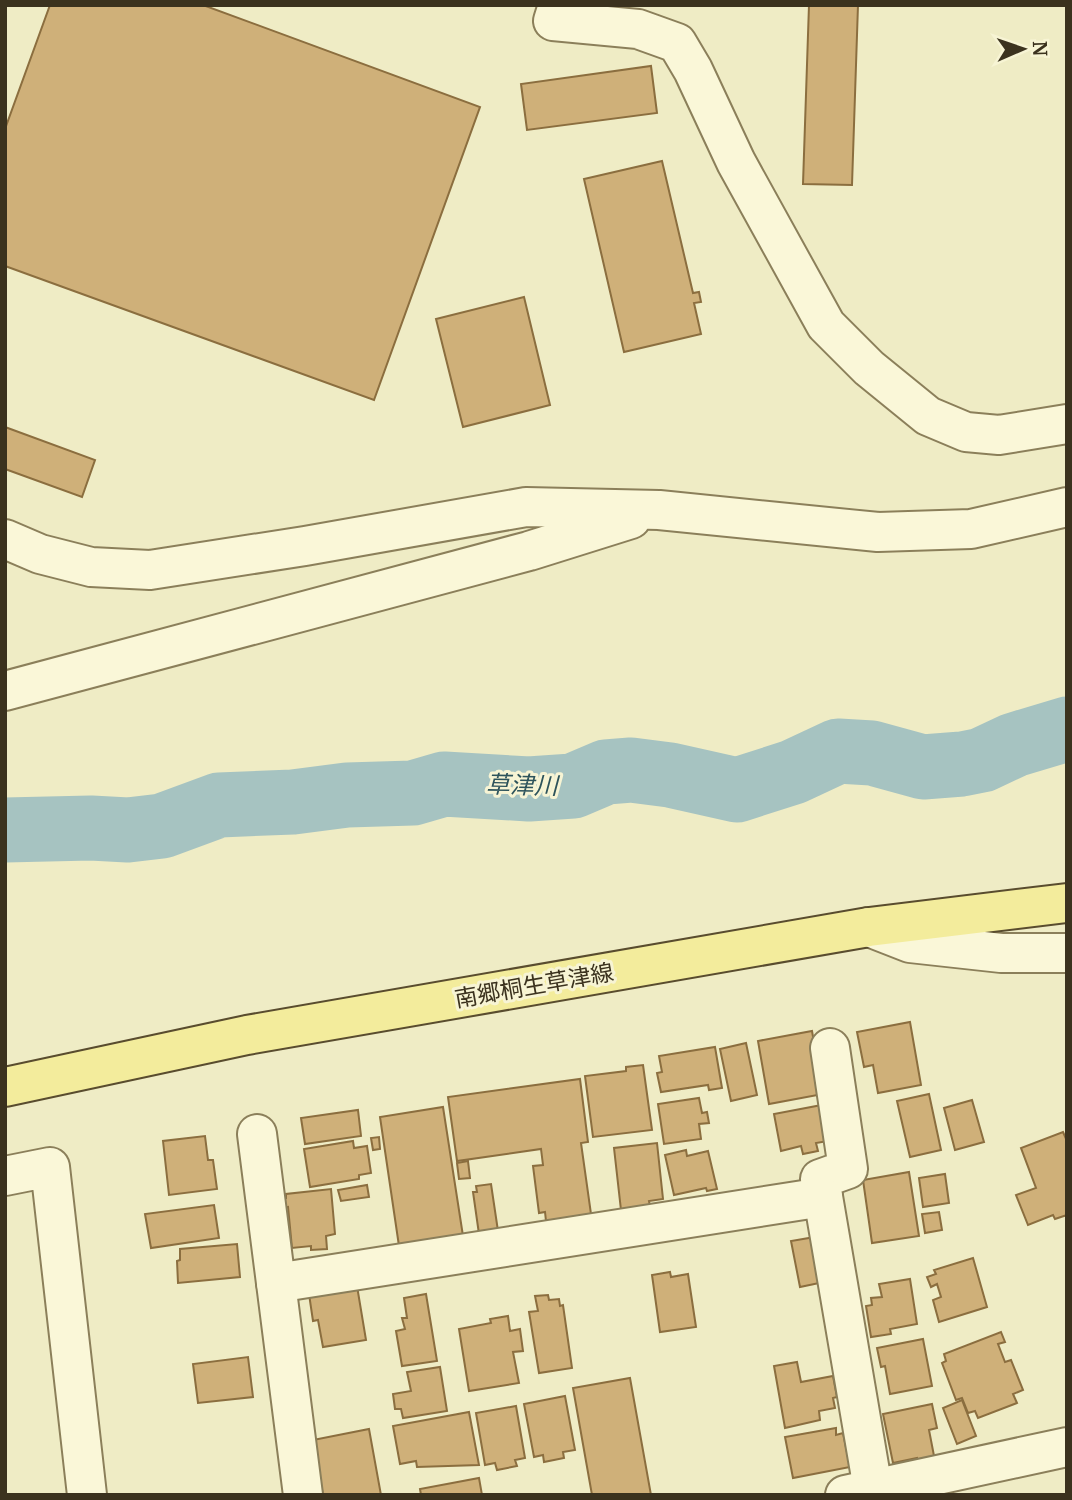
<svg xmlns="http://www.w3.org/2000/svg" width="1072" height="1500" viewBox="0 0 1072 1500" font-family="Merriweather,'Noto Sans JP',serif">
  <style>
    .lines { fill: none; stroke-linecap: round; stroke-linejoin: round }
    .river { stroke: #a6c3c1; stroke-width: 65 }
    .building { fill: #cfb079; stroke: #8b6e3f; stroke-width: 2 }
    .minor-casing { stroke: #8b7f5a; stroke-width: 42 }
    .major-casing { stroke: #594c2e; stroke-width: 42 }
    .minor { stroke: #faf7d8; stroke-width: 38 }
    .major { stroke: #f3ec9c; stroke-width: 38 }
    .labels { text-anchor: middle; dominant-baseline: central; stroke-width: 6; stroke-linejoin: round; paint-order: stroke }
    .street-label { font-size: 23px; fill: #3b321e; stroke: #f7f4d4 }
    .water-label { font-size: 24px; font-style: italic; fill: #2d535b; stroke: #f7f4d4 }
  </style>
  <rect width="100%" height="100%" fill="#efecc5"/>
  <g class="lines">
    <polyline class="river" points="5,830 91,828 128,830 162,826 219,805 293,802 347,795 413,793 444,784 529,789 573,786 606,772 631,770 670,775 737,790 793,772 838,751 872,753 923,767 962,764 982,760 1014,745 1067,729"/>
  </g>
  <g class="building">
    <polygon points="50,5 203,5 480,107 374,400 5,266 5,129"/>
    <polygon points="809,5 858,5 852,185 803,184"/>
    <polygon points="651,66 657,113 527,130 521,84"/>
    <polygon points="662,161 693,293 699,292 701,302 694,303 701,334 624,352 584,179"/>
    <polygon points="524,297 550,405 463,427 436,319"/>
    <polygon points="5,427 95,460 82,497 5,469"/>
    <polygon points="910,1022 921,1085 878,1093 873,1065 864,1067 857,1032"/>
    <polygon points="812,1031 823,1094 769,1104 758,1041"/>
    <polygon points="746,1043 757,1095 731,1101 720,1049"/>
    <polygon points="715,1047 722,1088 709,1090 708,1085 661,1092 657,1073 662,1072 659,1056"/>
    <polygon points="643,1065 652,1130 593,1137 585,1076 626,1071 626,1067"/>
    <polygon points="580,1079 588,1142 581,1143 591,1214 546,1221 545,1212 539,1213 533,1166 543,1165 541,1149 457,1161 448,1097"/>
    <polygon points="929,1094 941,1150 910,1157 897,1101"/>
    <polygon points="699,1098 702,1113 707,1112 709,1123 699,1124 701,1139 664,1144 658,1104"/>
    <polygon points="972,1100 984,1142 955,1150 944,1108"/>
    <polygon points="827,1104 834,1140 816,1143 818,1151 803,1154 801,1146 781,1151 774,1114"/>
    <polygon points="443,1107 463,1236 399,1246 380,1117"/>
    <polygon points="358,1110 361,1136 305,1144 301,1118"/>
    <polygon points="1063,1132 1067,1141 1067,1215 1055,1219 1053,1215 1028,1225 1016,1195 1036,1188 1021,1148"/>
    <polygon points="205,1136 208,1160 213,1160 217,1189 169,1195 163,1141"/>
    <polygon points="379,1137 380,1149 373,1150 371,1138"/>
    <polygon points="353,1141 354,1148 367,1146 371,1173 359,1175 359,1179 310,1187 304,1149"/>
    <polygon points="657,1143 663,1199 649,1201 650,1206 621,1210 614,1148"/>
    <polygon points="686,1150 687,1156 708,1151 717,1189 707,1191 706,1188 674,1195 665,1155"/>
    <polygon points="468,1161 470,1178 459,1179 457,1163"/>
    <polygon points="909,1172 919,1236 872,1243 863,1180"/>
    <polygon points="945,1174 949,1203 923,1207 919,1178"/>
    <polygon points="491,1184 498,1231 479,1234 473,1192 477,1192 476,1186"/>
    <polygon points="367,1185 369,1197 341,1201 338,1190"/>
    <polygon points="331,1189 335,1234 326,1236 327,1249 311,1250 311,1246 292,1248 288,1207 281,1208 280,1198 286,1198 286,1194"/>
    <polygon points="214,1205 219,1238 151,1248 145,1214"/>
    <polygon points="939,1212 942,1230 925,1233 922,1214"/>
    <polygon points="815,1237 824,1282 800,1287 791,1241"/>
    <polygon points="237,1244 240,1277 178,1283 177,1261 180,1260 180,1249"/>
    <polygon points="973,1258 987,1307 939,1322 933,1300 941,1297 937,1284 931,1287 927,1277 936,1274 934,1270"/>
    <polygon points="670,1272 671,1277 688,1274 696,1327 660,1332 652,1275"/>
    <polygon points="910,1279 917,1324 890,1329 891,1334 871,1337 866,1306 872,1305 871,1298 882,1297 879,1284"/>
    <polygon points="357,1286 366,1340 323,1347 318,1320 313,1321 309,1294"/>
    <polygon points="426,1294 437,1361 402,1366 396,1331 405,1329 402,1318 407,1318 404,1298"/>
    <polygon points="548,1295 549,1300 559,1299 560,1306 563,1305 572,1368 539,1373 529,1312 538,1311 535,1296"/>
    <polygon points="508,1316 510,1331 520,1329 523,1351 513,1352 519,1383 469,1391 459,1329 491,1323 490,1319"/>
    <polygon points="1001,1332 1005,1342 998,1344 1005,1362 1011,1360 1023,1390 1013,1394 1017,1403 978,1418 975,1411 968,1413 962,1398 956,1400 942,1363 946,1361 944,1354"/>
    <polygon points="923,1339 932,1386 890,1394 885,1366 881,1367 877,1348"/>
    <polygon points="248,1357 253,1397 198,1403 193,1364"/>
    <polygon points="797,1362 801,1382 833,1376 837,1397 833,1398 835,1408 819,1411 820,1420 785,1428 774,1366"/>
    <polygon points="440,1367 447,1411 403,1418 401,1409 395,1409 393,1394 411,1391 407,1372"/>
    <polygon points="630,1378 651,1495 592,1495 573,1388"/>
    <polygon points="565,1396 575,1450 563,1452 564,1458 544,1462 543,1455 534,1457 524,1404"/>
    <polygon points="962,1400 976,1436 957,1444 943,1408"/>
    <polygon points="932,1404 937,1428 929,1430 935,1461 918,1464 917,1458 893,1463 883,1414"/>
    <polygon points="516,1406 525,1458 515,1460 517,1466 497,1470 495,1463 485,1465 476,1413"/>
    <polygon points="469,1412 479,1465 417,1467 416,1461 400,1464 393,1426"/>
    <polygon points="836,1428 836,1435 843,1433 850,1467 793,1478 785,1437"/>
    <polygon points="369,1429 381,1495 323,1495 313,1440"/>
    <polygon points="479,1478 482,1495 421,1495 420,1489"/>
  </g>
  <g class="lines">
    <defs>
      <g id="minor">
        <polyline points="558,5 553,21 638,29 677,43 693,70 736,162 826,325 869,368 928,416 966,432 999,435 1067,424"/>
        <polyline points="5,539 40,554 91,567 150,570 305,546 526,507 659,510 878,532 971,529 1067,507"/>
        <polyline points="5,691 529,551 631,519"/>
        <polyline points="869,927 910,943 1001,953 1067,953"/>
        <polyline points="830,1048 848,1169 820,1179 873,1489"/>
        <polyline points="257,1134 303,1495"/>
        <polyline points="5,1176 50,1167 87,1495"/>
        <polyline points="276,1283 823,1197"/>
        <polyline points="845,1495 1067,1447"/>
      </g>
      <polyline id="major" points="5,1087 247,1035 869,927 1067,903"/>
    </defs>
    <use href="#minor" class="minor-casing"/>
    <use href="#major" class="major-casing"/>
    <use href="#minor" class="minor"/>
    <use href="#major" class="major"/>
  </g>
  <g class="labels">
    <g class="street-label">
      <text transform="translate(534 985) rotate(-10)">南郷桐生草津線</text>
    </g>
    <g class="water-label">
      <text transform="translate(522 785) rotate(1)">草津川</text>
    </g>
  </g>
  <rect width="1072" height="1500" fill="none" stroke="#3b321e" stroke-width="14"/>
  <g transform="translate(1023 49) rotate(88)" stroke="#f7f4d4" stroke-width="5" paint-order="stroke">
  <path d="M0-5L12 26L0 18L-12 26Z" fill="#3b321e"/>
  <text y="-10" font-size="19" font-weight="bold" text-anchor="middle" fill="#3b321e">N</text>
  </g>
</svg>
